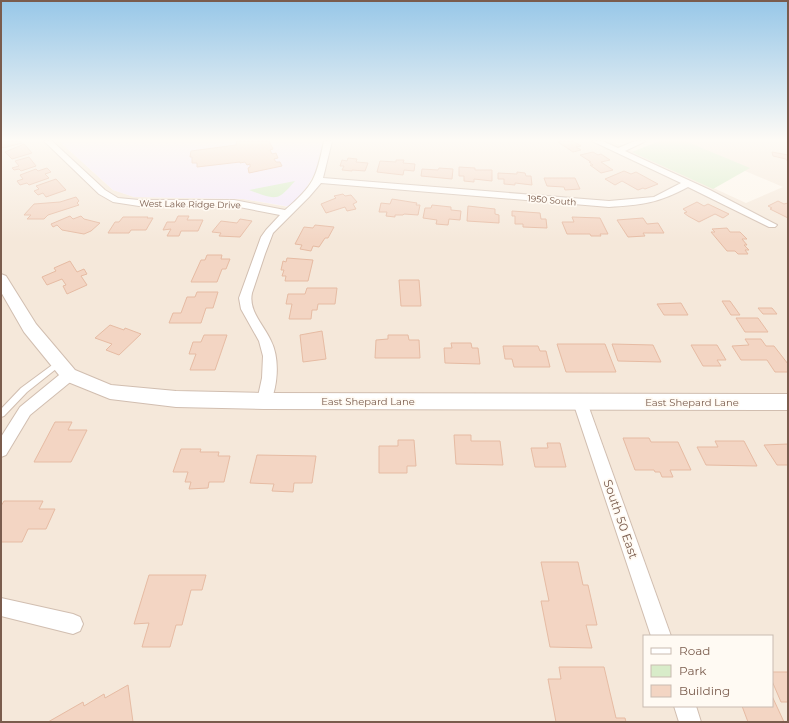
<svg xmlns="http://www.w3.org/2000/svg" width="789" height="723" viewBox="0 0 789 723" font-family="Montserrat,sans-serif">
  <style>
    .residential { fill: #f5e8da; fill-rule: evenodd }
    .education { fill: #f3e8fa }
    .green { fill: #d8ecc9 }
    .building { fill: #f3d5c3; stroke: #e6bba3 }
    .lines { fill: none; stroke-linecap: round; stroke-linejoin: round }
    .service-casing { stroke: #d1beb0; stroke-width: 2 }
    .minor-casing { stroke: #d1beb0; stroke-width: 2 }
    .tertiary-casing { stroke: #d1beb0; stroke-width: 2 }
    .service { fill: #fff; fill-rule: evenodd }
    .minor { fill: #fff; fill-rule: evenodd }
    .tertiary { fill: #fff; fill-rule: evenodd }
    .labels { text-anchor: middle; dominant-baseline: central; stroke-width: 3.5; stroke-linejoin: round; paint-order: stroke }
    .far-street-label { font-size: 9px; fill: #7a5c4d; stroke: #fffaf3 }
    .street-label { font-size: 10px; fill: #7a5c4d; stroke: #fffaf3 }
    .near-street-label { font-size: 12px; fill: #7a5c4d; stroke: #fffaf3 }
  </style>
  <rect width="100%" height="100%" fill="#fdf6ec"/>
  <path class="residential" d="M1,141H59L113,190L134,197L243,199L294,208L322,170L328,141H611L746,203L783,187L675,141H788V722H1ZM644,636H772V706H644Z"/>
  <polygon class="education" points="59,141 323,141 316,171 306,188 291,207 243,199 134,197 113,190"/>
  <g class="green">
    <polygon points="659,141 685,141 750,168 713,189 632,152"/>
    <path d="M295,181C291,185 286,192 281,195C273,201 258,193 249,190Z"/>
  </g>
  <g class="building">
    <polygon points="1,141 20,141 22,143 3,148 1,146"/>
    <polygon points="237,141 269,141 273,149 270,150 272,154 276,153 278,158 274,159 276,162 280,162 282,166 249,173 248,168 250,167 250,164 247,165 245,162 240,163 240,162 197,167 197,163 192,163 192,157 190,157 191,151 236,145"/>
    <polygon points="558,141 573,141 581,146 576,147 581,150 573,152 558,142 560,142"/>
    <polygon points="24,144 32,153 12,159 5,152"/>
    <polygon points="593,152 598,155 601,154 610,160 601,162 613,170 601,173 590,165 593,165 589,162 591,162 580,155"/>
    <polygon points="772,152 788,155 788,162 786,159 773,156"/>
    <polygon points="29,157 36,166 21,171 19,169 14,170 12,168 19,166 15,161"/>
    <polygon points="348,158 357,159 356,162 368,163 365,171 352,170 352,171 342,170 344,166 340,166 342,160 347,161"/>
    <polygon points="396,160 404,160 403,163 415,164 414,171 404,170 403,175 377,172 380,161 396,162"/>
    <polygon points="459,167 475,168 475,170 492,170 492,181 474,179 474,182 464,181 464,176 459,176"/>
    <polygon points="47,168 51,172 45,174 49,178 29,185 27,183 20,185 17,181 23,179 20,175 36,169 38,171"/>
    <polygon points="439,168 453,169 452,179 421,176 422,169 438,170"/>
    <polygon points="624,171 631,174 636,172 658,184 645,189 643,188 638,190 622,181 615,185 605,179"/>
    <polygon points="517,172 525,173 526,176 531,176 532,185 515,183 515,185 504,184 504,179 498,179 498,173 517,174"/>
    <polygon points="544,178 575,178 580,189 565,190 564,187 547,186"/>
    <polygon points="56,179 66,190 46,197 43,193 38,195 34,191 39,189 36,186"/>
    <polygon points="343,194 345,196 351,195 357,202 353,204 356,209 347,211 345,207 326,213 321,204 336,198 334,196"/>
    <polygon points="76,197 79,201 77,203 79,205 48,215 44,219 27,219 31,215 24,215 34,204 60,202"/>
    <polygon points="392,199 417,203 416,205 420,205 418,215 404,214 403,215 395,215 395,217 386,216 387,212 379,212 381,203 390,204"/>
    <polygon points="778,201 784,204 788,203 788,218 770,209 772,208 768,206"/>
    <polygon points="697,202 704,206 708,204 729,214 723,218 715,214 699,222 688,216 684,213 687,212 683,209"/>
    <polygon points="432,205 451,207 451,210 461,211 460,220 449,219 448,225 436,224 437,220 423,218 425,208 431,208"/>
    <polygon points="468,206 495,209 495,214 499,215 499,223 467,221"/>
    <polygon points="512,211 540,213 541,219 546,219 547,228 523,227 523,224 515,224 515,216 512,216"/>
    <polygon points="70,216 73,219 81,216 84,219 100,223 91,231 84,234 62,230 57,225 53,227 51,224"/>
    <polygon points="178,216 189,216 187,220 203,220 198,231 181,231 179,236 167,236 171,229 163,230 167,222 175,222"/>
    <polygon points="123,217 148,217 147,218 153,218 146,230 131,230 129,233 108,233 115,222 119,222"/>
    <polygon points="572,217 600,218 608,234 600,234 601,236 591,236 590,234 567,234 562,222 574,222"/>
    <polygon points="643,218 647,224 658,223 664,233 643,233 645,236 628,237 617,220"/>
    <polygon points="240,219 252,221 240,237 219,236 221,233 212,232 221,221 237,223"/>
    <polygon points="315,225 334,227 328,238 325,238 319,247 313,246 311,251 300,249 302,245 295,244 304,227 313,228"/>
    <polygon points="727,228 730,232 740,232 747,239 742,239 747,245 744,245 749,250 745,250 748,254 738,254 735,251 727,251 711,232 715,232 712,229"/>
    <polygon points="207,255 222,255 221,259 230,259 226,269 222,269 217,282 191,282 201,260 205,260"/>
    <polygon points="287,258 313,260 308,281 285,281 286,276 282,276 284,270 281,270 283,261 286,262"/>
    <polygon points="70,261 77,272 84,269 87,274 81,276 87,285 67,294 63,286 66,285 62,279 47,285 42,277 56,271 54,268"/>
    <polygon points="399,280 419,280 421,306 401,306"/>
    <polygon points="307,288 337,288 335,304 318,304 317,310 312,310 311,319 289,319 292,304 286,304 288,294 305,294"/>
    <polygon points="197,292 218,292 213,308 206,308 201,323 169,323 173,313 181,313 187,297 195,297"/>
    <polygon points="722,301 730,301 740,315 731,315"/>
    <polygon points="681,303 688,315 664,315 657,304"/>
    <polygon points="758,308 772,308 777,314 763,314"/>
    <polygon points="736,318 758,318 768,332 745,332"/>
    <polygon points="110,325 124,330 125,328 141,334 119,355 106,350 112,344 95,338"/>
    <polygon points="322,331 326,359 303,362 300,335"/>
    <polygon points="204,335 227,335 215,370 190,370 196,354 189,354 193,342 201,342"/>
    <polygon points="388,335 408,335 409,340 419,340 420,358 375,358 376,340 388,339"/>
    <polygon points="745,339 761,339 766,346 774,346 788,364 788,372 775,372 767,360 741,360 732,346 749,345"/>
    <polygon points="451,343 471,343 472,348 478,348 480,364 445,363 444,348 452,348"/>
    <polygon points="557,344 605,344 616,372 566,372"/>
    <polygon points="612,344 653,345 661,362 618,361"/>
    <polygon points="691,345 717,345 726,360 717,360 721,366 703,366"/>
    <polygon points="503,346 538,346 540,351 546,351 550,367 514,367 512,359 505,359"/>
    <polygon points="55,422 72,422 68,430 87,430 71,462 34,462"/>
    <polygon points="454,435 471,435 471,441 500,441 503,465 456,464"/>
    <polygon points="623,438 649,438 651,442 678,442 691,470 670,470 673,477 662,477 660,472 655,472 654,470 635,470"/>
    <polygon points="398,440 414,440 416,466 407,466 407,473 379,473 379,446 398,446"/>
    <polygon points="715,441 744,441 757,466 706,465 697,447 718,447"/>
    <polygon points="547,443 560,443 566,467 535,467 531,448 548,448"/>
    <polygon points="788,444 788,465 777,465 764,445"/>
    <polygon points="181,449 201,449 200,452 219,452 218,456 230,456 224,482 209,482 208,488 189,489 191,482 185,482 188,472 173,472"/>
    <polygon points="257,455 316,456 312,483 294,483 293,492 272,491 274,484 250,483"/>
    <polygon points="4,501 43,501 39,509 55,509 46,529 28,529 22,542 1,542 1,506"/>
    <polygon points="541,562 578,562 583,585 588,585 597,625 586,625 592,648 550,647 541,601 549,601"/>
    <polygon points="149,575 206,575 202,590 191,590 182,625 176,625 170,647 142,647 149,623 134,624"/>
    <polygon points="559,667 604,667 616,718 625,718 626,722 556,722 548,679 561,679"/>
    <polygon points="772,672 788,672 788,702 781,702 772,681"/>
    <polygon points="128,685 133,722 48,722 83,702 84,706 104,694 105,698"/>
    <polygon points="772,696 784,722 748,722 742,706 772,706"/>
  </g>
  <g class="lines">
    <defs>
      <polygon id="service" points="59,360 61,361 63,363 61,365 27,392 4,416 1,417 1,409 21,388"/>
      <g id="minor">
        <path d="M44,141H52L105,190L118,198L139,200H234L285,210C314,185 316,179 324,141H332L323,178L609,201L654,197L681,183L592,141H602L618,148L635,141H646L625,151L710,190L777,225L775,227H769L688,187C659,203 641,205 609,207L321,183L309,197L273,233L265,254L252,293C248,311 264,325 271,341C280,359 278,387 269,405L264,407L259,405L257,401L262,378L263,356L259,341L241,309L239,298L261,237L266,230L280,215L234,206H139L113,202L99,194Z"/>
        <polygon points="69,370 74,371 76,375 74,379 30,415 6,455 1,457 1,437 20,407 64,371"/>
        <polygon points="580,396 585,398 587,402 671,636 651,636 573,402 575,398"/>
        <polygon points="1,598 73,614 80,617 83,624 80,631 73,634 1,616"/>
        <polygon points="674,706 696,706 701,722 679,722"/>
      </g>
      <polygon id="tertiary" points="1,274 6,276 36,324 75,370 111,385 176,391 264,393 788,394 788,410 264,409 176,407 110,399 63,380 24,332 1,292"/>
    </defs>
    <use href="#service" class="service-casing"/>
    <use href="#minor" class="minor-casing"/>
    <use href="#tertiary" class="tertiary-casing"/>
    <use href="#service" class="service"/>
    <use href="#minor" class="minor"/>
    <use href="#tertiary" class="tertiary"/>
  </g>
  <linearGradient id="sky" x2="0" y2="1"><stop stop-color="#97c7e8"/><stop offset="0.58" stop-color="#fefbf6"/><stop offset="1" stop-color="#fefbf6" stop-opacity="0"/></linearGradient>
  <rect width="789" height="242" fill="url(#sky)"/>
  <g class="labels">
    <g class="far-street-label">
      <text transform="translate(552 200) rotate(5)">1950 South</text>
      <text transform="translate(190 204) rotate(1)">West Lake Ridge Drive</text>
    </g>
    <g class="street-label">
      <text x="368" y="401">East Shepard Lane</text>
      <text x="692" y="402">East Shepard Lane</text>
    </g>
    <g class="near-street-label">
      <text transform="translate(621 519) rotate(71)">South 50 East</text>
    </g>
  </g>
  <rect width="789" height="723" fill="none" stroke="#7a5c4d" stroke-width="4"/>
  <rect x="643" y="635" width="130" height="72" fill="#fffaf3" stroke="#cabbb1"/>
  <rect x="651" y="648" width="20" height="6" fill="#ffffff" stroke="#cabbb1"/>
  <text x="679" y="655" font-size="12" fill="#7a5c4d">Road</text>
  <rect x="651" y="665" width="20" height="12" fill="#d8ecc9" stroke="#cabbb1"/>
  <text x="679" y="675" font-size="12" fill="#7a5c4d">Park</text>
  <rect x="651" y="685" width="20" height="12" fill="#f3d5c3" stroke="#cabbb1"/>
  <text x="679" y="695" font-size="12" fill="#7a5c4d">Building</text>
</svg>
